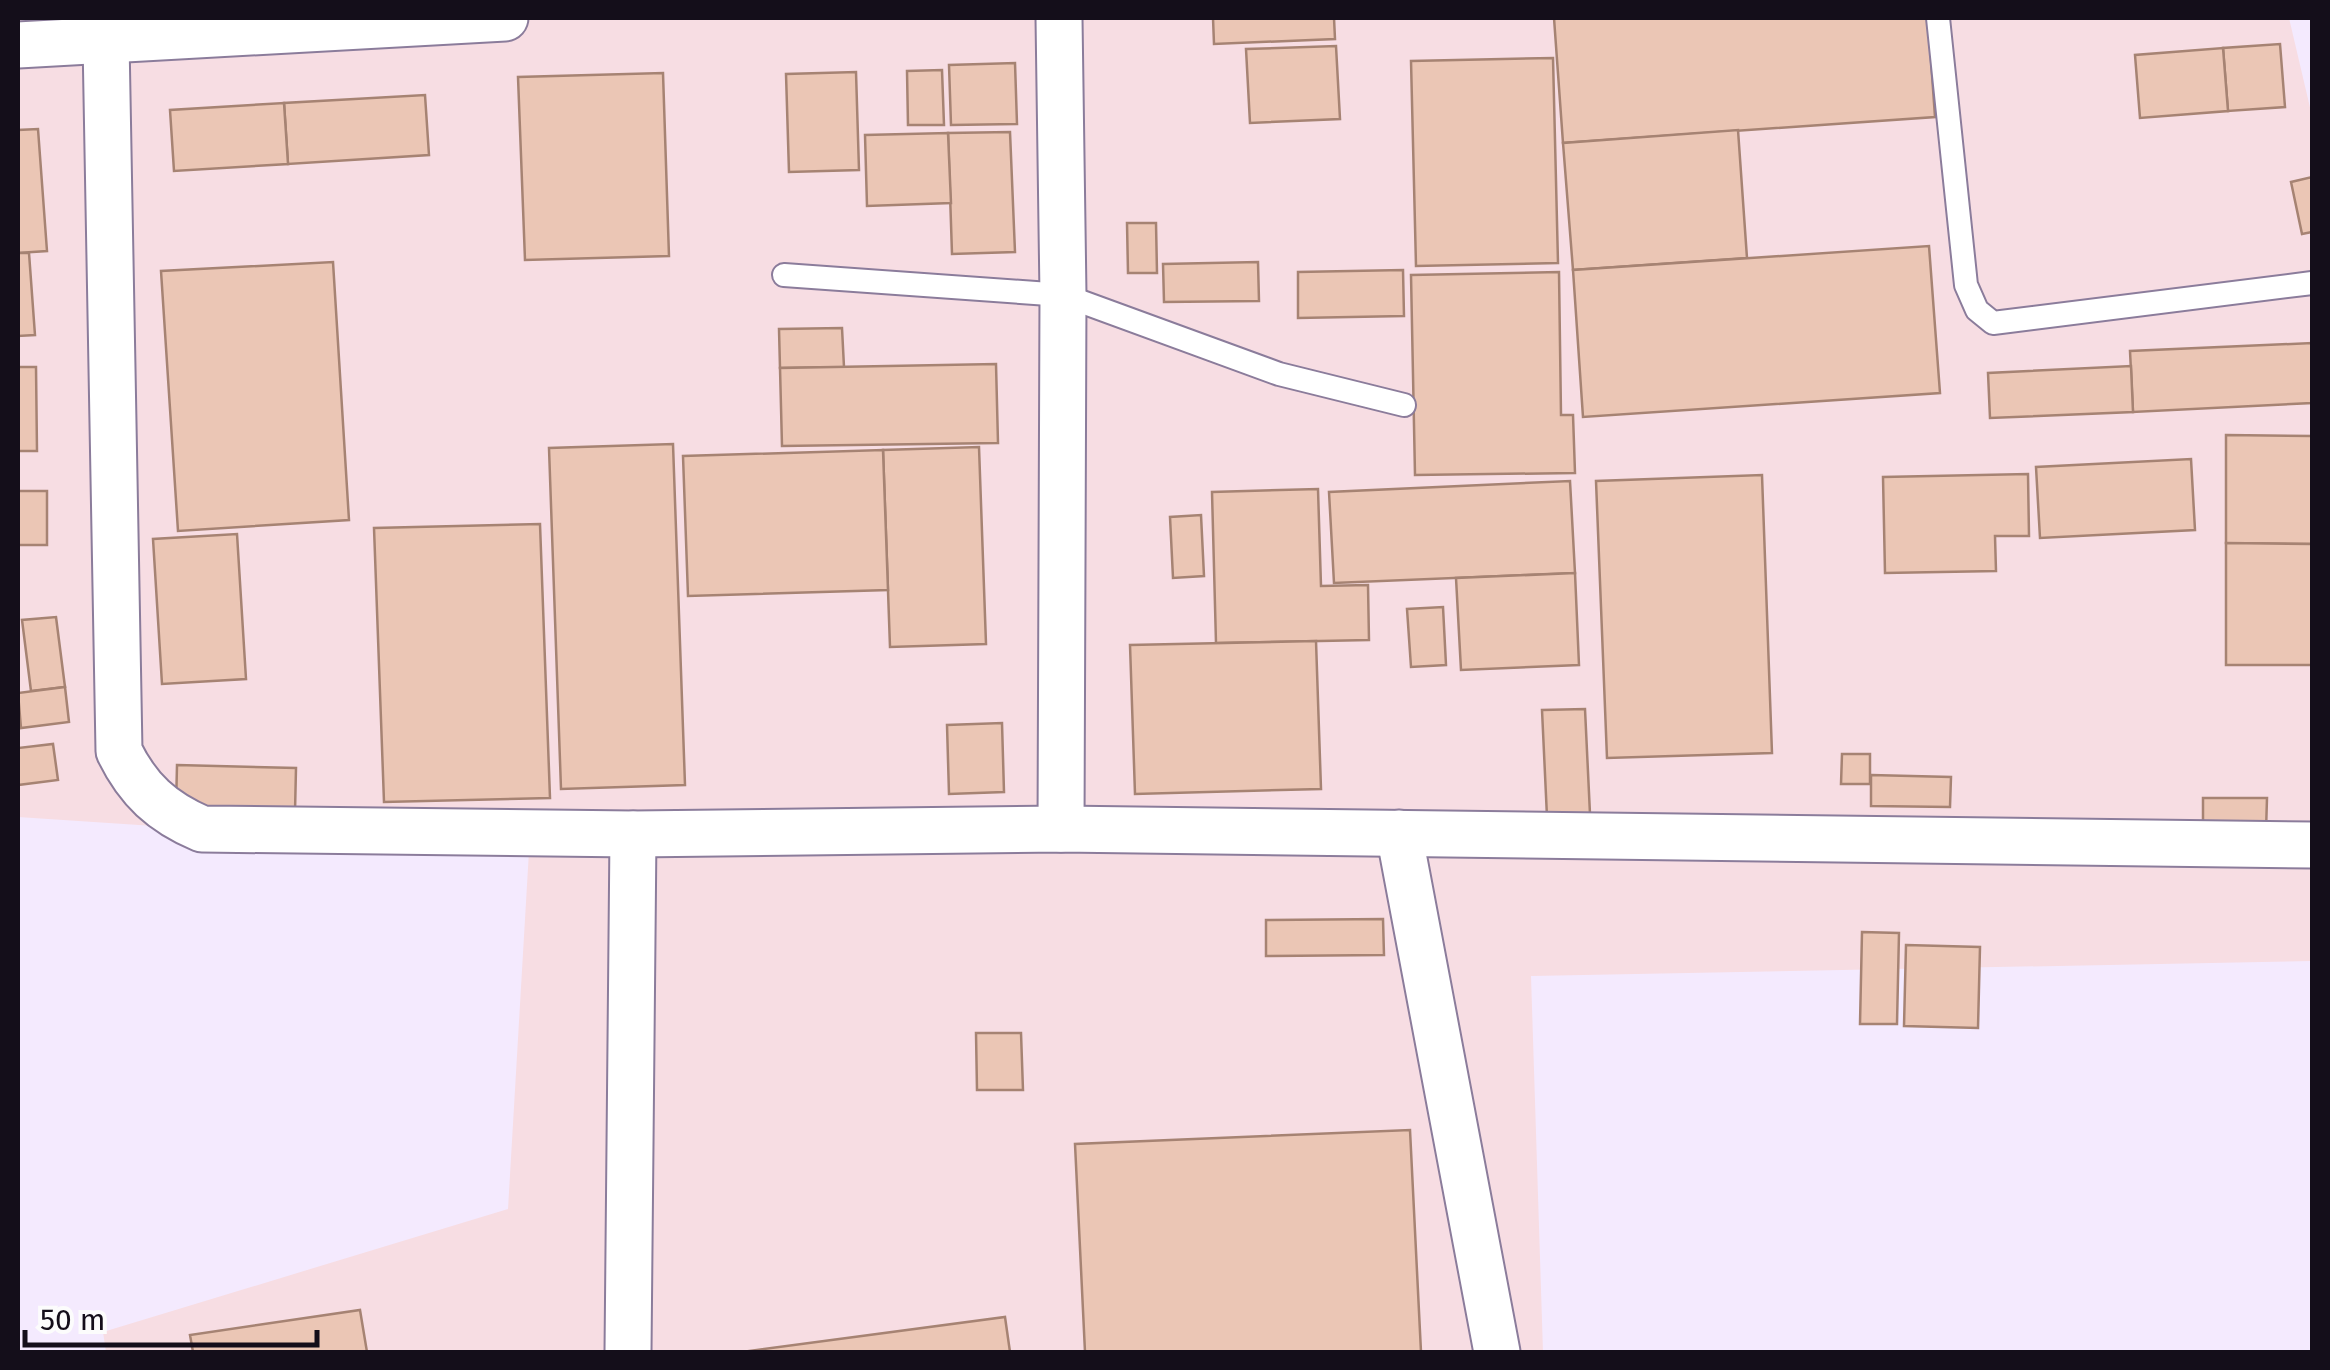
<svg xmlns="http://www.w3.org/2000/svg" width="2330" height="1370" viewBox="0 0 2330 1370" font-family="'Fira Sans',sans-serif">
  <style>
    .industrial { fill: #f7dde3 }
    .building { fill: #ebc6b5; stroke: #a68373; stroke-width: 2.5 }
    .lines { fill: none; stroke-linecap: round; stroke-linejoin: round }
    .lane-casing { stroke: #8b7c9b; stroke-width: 26 }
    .street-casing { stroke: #8b7c9b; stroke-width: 49 }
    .lane { stroke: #fff; stroke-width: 22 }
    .street { stroke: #fff; stroke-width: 45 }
  </style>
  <rect width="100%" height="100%" fill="#f4eafe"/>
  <polygon class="industrial" points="18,18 2289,18 2312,116 2312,961 1531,976 1543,1352 106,1352 103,1332 508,1209 529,851 18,817"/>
  <g class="building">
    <polygon points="1213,18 1334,18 1335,39 1214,44"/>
    <polygon points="1554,18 1928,18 1935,117 1563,143"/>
    <polygon points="2280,44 2285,107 2228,111 2223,48"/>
    <polygon points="1336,46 1340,119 1250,123 1246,49"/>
    <polygon points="2223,48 2228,111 2140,118 2135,55"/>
    <polygon points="1553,58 1558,263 1416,266 1411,61"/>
    <polygon points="1015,63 1017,124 951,125 949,65"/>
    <polygon points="942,70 944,125 908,125 907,71"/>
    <polygon points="856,72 859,170 789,172 786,74"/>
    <polygon points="663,73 669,256 525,260 518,77"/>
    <polygon points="425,95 429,155 288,164 284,103"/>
    <polygon points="284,103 288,164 174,171 170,110"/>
    <polygon points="38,129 47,251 18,253 18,130"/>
    <polygon points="1738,130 1747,258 1573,270 1563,143"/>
    <polygon points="1010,132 1015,252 952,254 948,133"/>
    <polygon points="948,133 951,203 867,206 865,135"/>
    <polygon points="2312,177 2312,232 2302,234 2291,182"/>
    <polygon points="1127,223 1156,223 1157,273 1128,273"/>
    <polygon points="1929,246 1940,393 1583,417 1573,270"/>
    <polygon points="18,253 29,253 35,335 18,336"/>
    <polygon points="333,262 349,520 178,531 161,271"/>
    <polygon points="1258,262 1259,301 1164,302 1163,264"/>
    <polygon points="1403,270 1404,316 1298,318 1298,272"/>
    <polygon points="1559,272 1561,415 1573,415 1575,473 1415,475 1411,275"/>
    <polygon points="842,328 844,367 780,368 779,329"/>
    <polygon points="2312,343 2312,403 2133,412 2130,351"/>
    <polygon points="996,364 998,443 782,446 780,368"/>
    <polygon points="2131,366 2133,412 1990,418 1988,373"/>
    <polygon points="18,367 36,367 37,451 18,451"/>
    <polygon points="2226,435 2312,436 2312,544 2226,543"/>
    <polygon points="673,444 685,785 561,789 549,448"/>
    <polygon points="979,447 986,644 890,647 883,450"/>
    <polygon points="883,450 888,590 688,596 683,456"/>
    <polygon points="2191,459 2195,530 2040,538 2036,467"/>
    <polygon points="2028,474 2029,536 1995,536 1996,571 1885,573 1883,477"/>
    <polygon points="1762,475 1772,753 1607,758 1596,481"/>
    <polygon points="1570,481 1575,573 1334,583 1329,492"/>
    <polygon points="1318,489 1321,586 1368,585 1369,640 1216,643 1212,492"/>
    <rect x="18" y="491" width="29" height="54"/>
    <polygon points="1201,515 1204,576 1173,578 1170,517"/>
    <polygon points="540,524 550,798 384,802 374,528"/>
    <polygon points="237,534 246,679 162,684 153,539"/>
    <polygon points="2226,543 2312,544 2312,665 2226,665"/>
    <polygon points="1575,573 1579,665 1461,670 1456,578"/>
    <polygon points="1443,607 1446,665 1411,667 1407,609"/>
    <polygon points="56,617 65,687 31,691 22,620"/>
    <polygon points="1316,641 1321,789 1135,794 1130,645"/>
    <polygon points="65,687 69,722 21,728 18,693"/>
    <polygon points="1585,709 1590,814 1547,817 1542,710"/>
    <polygon points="1002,723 1004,792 949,794 947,725"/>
    <polygon points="53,744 58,780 18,785 18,748"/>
    <polygon points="1842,754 1870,754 1870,784 1841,784"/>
    <polygon points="177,765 296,768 295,812 176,808"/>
    <polygon points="1871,775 1951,777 1950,807 1871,806"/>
    <polygon points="2203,798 2267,798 2266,831 2203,831"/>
    <polygon points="1383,919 1384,955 1266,956 1266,920"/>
    <polygon points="1862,932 1899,933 1897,1024 1860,1024"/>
    <polygon points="1906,945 1980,947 1978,1028 1904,1026"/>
    <polygon points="976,1033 1021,1033 1023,1090 977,1090"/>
    <polygon points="1410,1130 1421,1352 1085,1352 1075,1144"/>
    <polygon points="360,1310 367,1352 193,1352 190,1335"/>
    <polygon points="1005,1317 1010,1352 742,1352"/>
  </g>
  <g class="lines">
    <defs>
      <g id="lane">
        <polyline points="1938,18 1966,285 1977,310 1993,323 2312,283"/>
        <polyline points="784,275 1063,295 1279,374 1404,405"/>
      </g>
      <g id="street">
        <polyline points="1059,18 1063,295 1061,829"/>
        <path d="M106,41L119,751C138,790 162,812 202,829L633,834L1061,829L2312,845"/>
        <polyline points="18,45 505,18"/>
        <polyline points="1399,833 1497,1352"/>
        <polyline points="628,1352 633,834"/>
      </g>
    </defs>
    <use href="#lane" class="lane-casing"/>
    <use href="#street" class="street-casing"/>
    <use href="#lane" class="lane"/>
    <use href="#street" class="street"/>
  </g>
  <rect width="2330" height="1370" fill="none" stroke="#140e1a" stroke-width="40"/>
  <path d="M25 1330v15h292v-15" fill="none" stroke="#140e1a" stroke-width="5"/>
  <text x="40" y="1330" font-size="30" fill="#140e1a" stroke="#fcfcfc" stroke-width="8" paint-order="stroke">50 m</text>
</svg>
